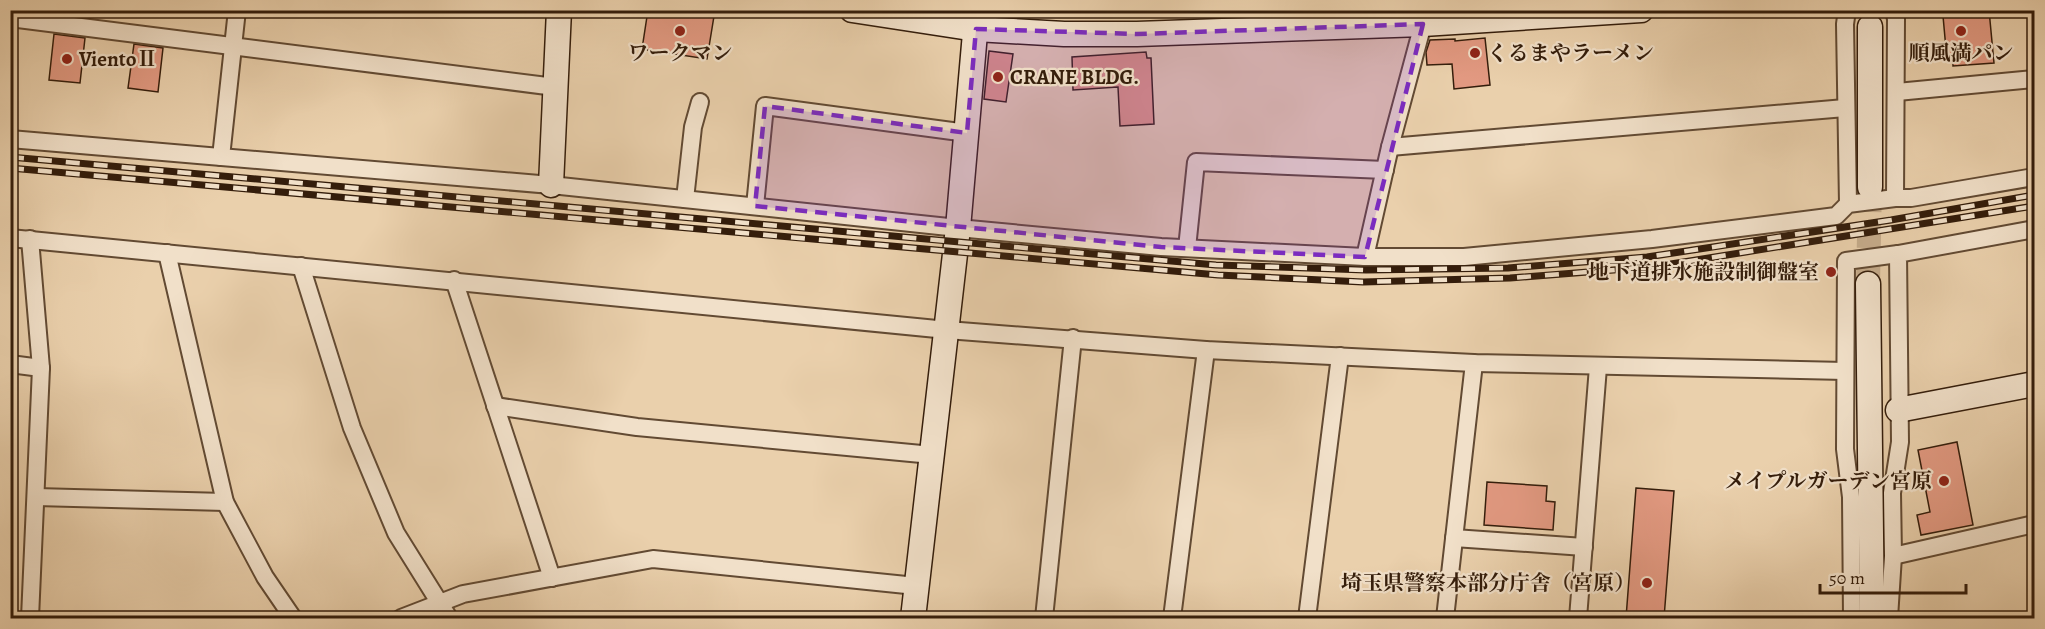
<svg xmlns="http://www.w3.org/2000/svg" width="2045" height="629" viewBox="0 0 2045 629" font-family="Alegreya,'Noto Serif JP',serif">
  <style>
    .building { fill: #e29981; stroke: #341d0b; stroke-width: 1.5 }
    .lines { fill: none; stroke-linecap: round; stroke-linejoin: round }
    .secondary-tunnel { stroke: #c6ac8c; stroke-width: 24; stroke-dasharray: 24 12; stroke-linecap: butt }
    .street-casing { stroke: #624a33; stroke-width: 20 }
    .secondary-casing { stroke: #341d0b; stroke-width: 27 }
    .street { stroke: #f1e0c9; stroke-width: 16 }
    .secondary { stroke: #f1e0c9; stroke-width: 24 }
    .rail-casing { stroke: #341d0b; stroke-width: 7 }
    .rail { stroke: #f1e0c9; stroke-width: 4.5; stroke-dasharray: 14; stroke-linecap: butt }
    .marked { fill: #7b2cbf; fill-opacity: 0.2; stroke: #7b2cbf; stroke-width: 4.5; stroke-dasharray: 12 8; stroke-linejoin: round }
    .poi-dot { fill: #8f2418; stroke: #f1e0c9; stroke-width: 2 }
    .labels { text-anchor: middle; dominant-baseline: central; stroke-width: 4.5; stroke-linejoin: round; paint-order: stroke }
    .poi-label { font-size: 21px; font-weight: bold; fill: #341d0b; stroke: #f1e0c9; text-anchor: start }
  </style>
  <rect width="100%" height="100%" fill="#ead0ac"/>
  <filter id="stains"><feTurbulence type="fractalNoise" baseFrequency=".00333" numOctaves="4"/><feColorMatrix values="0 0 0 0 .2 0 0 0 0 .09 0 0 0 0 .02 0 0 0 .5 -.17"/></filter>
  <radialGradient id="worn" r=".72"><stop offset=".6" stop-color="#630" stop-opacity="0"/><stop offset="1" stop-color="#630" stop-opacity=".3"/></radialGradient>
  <g class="building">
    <polygon points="648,10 680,10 714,16 707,59 642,49"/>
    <polygon points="1948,10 1989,10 1994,63 1953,66 1953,59 1947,60 1943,16"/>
    <polygon points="54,34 85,38 80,83 49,80"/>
    <polygon points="1485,38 1490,85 1454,89 1452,64 1427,65 1426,52 1430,40 1455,39 1455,41"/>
    <polygon points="134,44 163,48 158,92 128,88"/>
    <polygon points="989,51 1013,54 1006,102 984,99"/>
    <polygon points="1146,52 1147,58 1151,58 1154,124 1120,126 1118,87 1073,90 1072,57"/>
    <polygon points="1957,442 1973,525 1921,535 1917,515 1930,512 1918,450"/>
    <polygon points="1487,482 1547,486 1546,501 1555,502 1553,530 1484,525"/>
    <polygon points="1636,488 1674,491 1664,618 1626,618"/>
  </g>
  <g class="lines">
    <polyline class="secondary-tunnel" points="1868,284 1870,187"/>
    <defs>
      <g id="street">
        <polyline points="1847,10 1845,24 1848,204"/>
        <polyline points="1894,10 1896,19 1895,198"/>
        <polyline points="10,18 555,87"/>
        <polyline points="1897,92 2034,79"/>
        <polyline points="10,139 551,185 958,228 1161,247 1365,257 1464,257 1652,239 1836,216 1848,204 1895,198 1911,198 2034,177"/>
        <polyline points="1390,147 1845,108"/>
        <polyline points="221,157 237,10"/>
        <polyline points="685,199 693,127 700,102"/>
        <polyline points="755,206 765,106 967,133"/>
        <polyline points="10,238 947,330 1206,350 1474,363 1845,371"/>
        <polyline points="30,239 41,368 30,618"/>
        <polyline points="1187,248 1196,162 1385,170"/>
        <polyline points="167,253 225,502 265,577 293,618"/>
        <polyline points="1365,257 1390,147 1423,24 1424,10"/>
        <polyline points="301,266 352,428 396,533 449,618"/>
        <polyline points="454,280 552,578"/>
        <polyline points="10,364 41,368"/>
        <polyline points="495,406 637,427 932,455"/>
        <polyline points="36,497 225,502"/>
        <polyline points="1454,538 1584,547"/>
        <polyline points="1893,556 2034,524"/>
        <polyline points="401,618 463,594 653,559 916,586"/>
        <polyline points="1044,618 1073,338"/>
        <polyline points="1172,618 1206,350"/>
        <polyline points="1307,618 1340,356"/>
        <polyline points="1445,618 1474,363"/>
        <polyline points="1578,618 1598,367"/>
        <polyline points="1852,618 1851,497 1845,449 1846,261 1898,254"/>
        <polyline points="1889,618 1893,556 1892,493 1900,442 1898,254 2034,229"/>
      </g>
      <g id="secondary">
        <polyline points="852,10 976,29 1064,34 1137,34 1423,24 1641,10"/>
        <polyline points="1870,27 1870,187"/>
        <polyline points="551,185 559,10"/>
        <polyline points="1868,284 1872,618"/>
        <polyline points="1898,410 2034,384"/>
        <polyline points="913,618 958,228 977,10"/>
      </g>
    </defs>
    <use href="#street" class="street-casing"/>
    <use href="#secondary" class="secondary-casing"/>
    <use href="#street" class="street"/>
    <use href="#secondary" class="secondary"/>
    <defs>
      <g id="rail">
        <polyline points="10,157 1216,265 1366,270 1508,268 1647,257 1891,220 2034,195"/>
        <polyline points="10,168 1218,275 1363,282 1510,278 1652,267 2034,206"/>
      </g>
    </defs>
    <use href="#rail" class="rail-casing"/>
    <use href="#rail" class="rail"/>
  </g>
  <path class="marked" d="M1423,24L1365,257L1161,247L755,206L765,106L967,133L976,29L1137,34Z"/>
  <g class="poi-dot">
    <circle cx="680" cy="31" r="6"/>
    <circle cx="1961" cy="31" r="6"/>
    <circle cx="1475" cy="53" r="6"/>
    <circle cx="67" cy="59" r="6"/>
    <circle cx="998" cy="77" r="6"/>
    <circle cx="1831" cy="272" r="6"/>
    <circle cx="1944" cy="481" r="6"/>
    <circle cx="1647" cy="583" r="6"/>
  </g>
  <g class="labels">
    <g class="poi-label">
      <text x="680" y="53" text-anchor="middle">ワークマン</text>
      <text x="1487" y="53">くるまやラーメン</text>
      <text x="1961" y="53" text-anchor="middle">順風満パン</text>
      <text x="79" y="59">VientoⅡ</text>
      <text x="1010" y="77">CRANE BLDG.</text>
      <text x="1819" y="272" text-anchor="end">地下道排水施設制御盤室</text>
      <text x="1932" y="481" text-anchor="end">メイプルガーデン宮原</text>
      <text x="1635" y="583" text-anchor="end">埼玉県警察本部分庁舎（宮原）</text>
    </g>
  </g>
  <rect width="2045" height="629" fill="none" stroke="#ead0ac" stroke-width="36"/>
  <rect x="12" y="12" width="2021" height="605" fill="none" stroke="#341d0b" stroke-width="3"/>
  <rect x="18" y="18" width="2009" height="593" fill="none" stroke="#341d0b" stroke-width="1.5"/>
  <path d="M1820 584v9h146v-9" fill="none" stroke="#341d0b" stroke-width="3"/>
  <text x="1829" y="584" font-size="18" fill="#341d0b" stroke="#f1e0c9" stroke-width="4.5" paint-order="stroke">50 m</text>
  <rect width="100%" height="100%" filter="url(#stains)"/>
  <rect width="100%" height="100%" fill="url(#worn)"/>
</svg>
